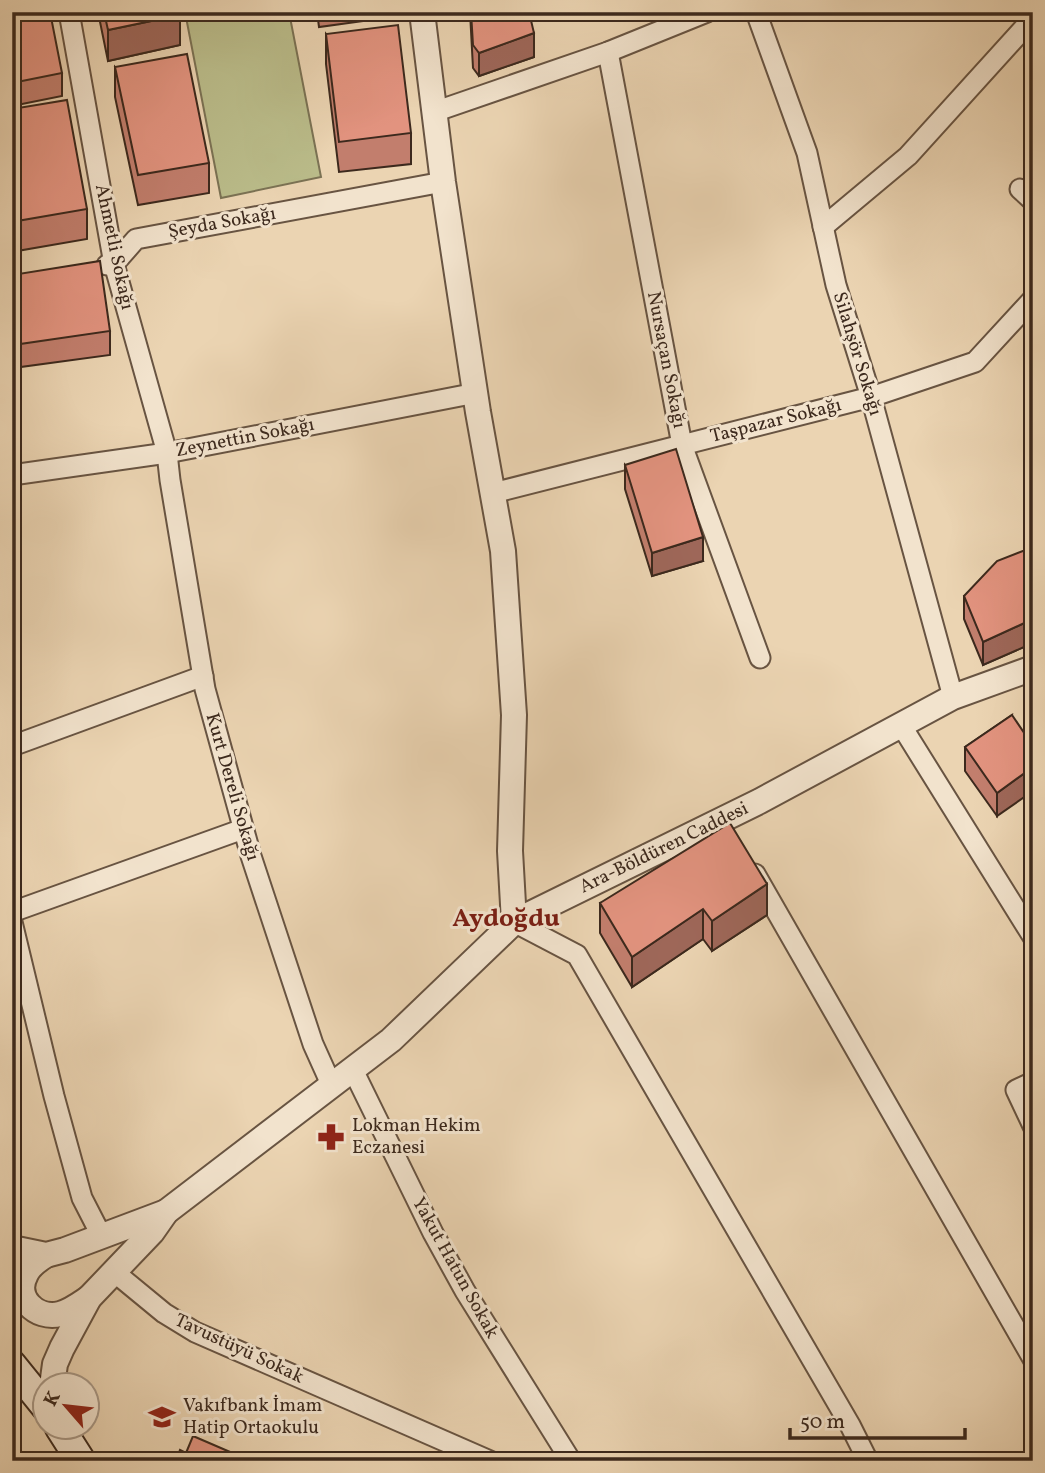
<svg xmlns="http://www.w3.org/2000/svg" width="1045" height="1473" viewBox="0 0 1045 1473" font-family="Vollkorn,serif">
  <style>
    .green { fill: #babc8a; stroke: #7b7254; stroke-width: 2 }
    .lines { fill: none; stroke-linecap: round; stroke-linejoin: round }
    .minor-casing { stroke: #685442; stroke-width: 23 }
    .tertiary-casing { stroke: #685442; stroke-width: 28 }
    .secondary-casing { stroke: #3c291d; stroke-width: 32 }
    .minor { stroke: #f2e3cd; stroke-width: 19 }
    .tertiary { stroke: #f2e3cd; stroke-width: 24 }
    .secondary { stroke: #f2e3cd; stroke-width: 28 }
    .wall { fill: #c27e6d; stroke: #3c291d; stroke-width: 2 }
    .shaded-wall { fill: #9e6759; stroke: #3c291d; stroke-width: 2 }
    .building { fill: #e2937f; stroke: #3c291d; stroke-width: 2 }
    .labels { text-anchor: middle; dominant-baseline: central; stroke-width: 6; stroke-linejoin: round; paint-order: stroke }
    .street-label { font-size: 19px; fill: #3c291d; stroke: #f2e3cd }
    .poi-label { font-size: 19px; fill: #3c291d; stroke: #f2e3cd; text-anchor: start }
    .district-label { font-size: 26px; font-weight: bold; fill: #7a1f14; stroke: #f2e3cd }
  </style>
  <rect width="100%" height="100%" fill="#ebd4b2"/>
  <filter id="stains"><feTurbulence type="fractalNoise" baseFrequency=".00286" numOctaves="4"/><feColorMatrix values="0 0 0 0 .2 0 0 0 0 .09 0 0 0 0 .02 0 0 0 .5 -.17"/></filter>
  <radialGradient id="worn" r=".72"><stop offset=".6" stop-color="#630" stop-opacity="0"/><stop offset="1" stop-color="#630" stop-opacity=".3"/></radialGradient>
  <polygon class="green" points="185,12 289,12 321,177 221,198"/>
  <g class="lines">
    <defs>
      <g id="minor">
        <polyline points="69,12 114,264 167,453 170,480 205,689 251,856 313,1044 331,1084"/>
        <polyline points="756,12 807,153 836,285 871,397 953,697"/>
        <polyline points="608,52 682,445 760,658"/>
        <polyline points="434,112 608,52 707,12"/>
        <polyline points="1020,189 1033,201"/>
        <polyline points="823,227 908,156 1033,18"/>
        <polyline points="107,265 114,264 136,239 443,182"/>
        <polyline points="12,475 167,453 476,393"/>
        <polyline points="493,493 871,397 975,362 1033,299"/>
        <polyline points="901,725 1033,937"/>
        <polyline points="12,746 203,676"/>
        <polyline points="755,874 1033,1359"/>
        <polyline points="12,912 243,829"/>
        <polyline points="12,922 54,1096 82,1198 102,1237"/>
        <polyline points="514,922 577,955 850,1425 868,1461"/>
        <polyline points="352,1068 433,1233 465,1291 571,1461"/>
        <polyline points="1033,1082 1016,1090 1033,1126"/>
        <polyline points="113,1271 164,1313 195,1332 490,1461"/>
      </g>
      <g id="tertiary">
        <polyline points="422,12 443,182 478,412 503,551 514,715 510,851 514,922"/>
        <polyline points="12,1248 46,1255 65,1250 166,1212"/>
        <path d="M46,1255C38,1260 30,1265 26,1274C13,1297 36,1320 60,1314C71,1311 80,1304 89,1298"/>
        <polyline points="52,1386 55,1364 62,1348 89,1298 152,1232 166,1212 391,1040 514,922 760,801 953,697 1033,668"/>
      </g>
      <g id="secondary">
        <polyline points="12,1365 46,1407"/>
        <polyline points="60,1428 81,1461"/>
      </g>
    </defs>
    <use href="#minor" class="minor-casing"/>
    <use href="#tertiary" class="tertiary-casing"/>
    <use href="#secondary" class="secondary-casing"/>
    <use href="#minor" class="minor"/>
    <use href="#tertiary" class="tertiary"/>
    <use href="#secondary" class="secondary"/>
  </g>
  <g class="wall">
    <polygon points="12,12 62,73 62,96 12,106"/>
    <polygon points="98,12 179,12 180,45 108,61"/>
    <polygon points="317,12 393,12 393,17 319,27"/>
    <polygon points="470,12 529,12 534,57 479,76 473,68"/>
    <polygon points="326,34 411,133 411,164 339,172 326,64"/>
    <polygon points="115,67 209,163 209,193 138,205 115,97"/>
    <polygon points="12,109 87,209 87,239 17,251 12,225"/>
    <polygon points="12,275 110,331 110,355 13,368"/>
    <polygon points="625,465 703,561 652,576 625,489"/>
    <polygon points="1033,561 1033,643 983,665 964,619 964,596"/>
    <polygon points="1012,715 997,816 965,771 965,747"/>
    <polygon points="767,884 767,915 712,951 703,939 632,987 600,933 600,903"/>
  </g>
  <g class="shaded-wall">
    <polygon points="180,15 180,45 108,61 108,30"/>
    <polygon points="534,33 534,57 479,76 479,53"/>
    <polygon points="703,537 703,561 652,576 652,553"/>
    <polygon points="1033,619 1033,643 983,665 983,642"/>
    <polygon points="1033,767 1033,791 997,816 997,793"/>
    <polygon points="767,884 767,915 712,951 712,921"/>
    <polygon points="703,909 703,939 632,987 632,957"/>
    <polygon points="15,995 15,1019 12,1019 12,996"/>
  </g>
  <g class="building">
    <polygon points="12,12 50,12 62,73 12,83"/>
    <polygon points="104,12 179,12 180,15 108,30"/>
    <polygon points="471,12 529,12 534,33 479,53 473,45"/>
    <polygon points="398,25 411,133 339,142 326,34"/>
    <polygon points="187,54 209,163 138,175 115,67"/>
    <polygon points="67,100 87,209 17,221 12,195 12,109"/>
    <polygon points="100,261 110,331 13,345 12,275"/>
    <polygon points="676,449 703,537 652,553 625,465"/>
    <polygon points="1028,549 1033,561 1033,619 983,642 964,596 997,561"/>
    <polygon points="1012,715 1033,746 1033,767 997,793 965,747"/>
    <polygon points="730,823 767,884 712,921 703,909 632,957 600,903"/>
    <polygon points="193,1436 251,1461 176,1461 180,1450 186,1453"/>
  </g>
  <defs>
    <symbol id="pharmacy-bare" viewBox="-9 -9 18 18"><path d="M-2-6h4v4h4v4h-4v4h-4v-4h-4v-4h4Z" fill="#8f2418" stroke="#f2e3cd" stroke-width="2.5" paint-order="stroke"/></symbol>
    <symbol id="school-bare" viewBox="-9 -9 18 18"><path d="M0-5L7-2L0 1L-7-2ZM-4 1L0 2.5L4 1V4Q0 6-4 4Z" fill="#8f2418" stroke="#f2e3cd" stroke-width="2.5" paint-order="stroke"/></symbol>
  </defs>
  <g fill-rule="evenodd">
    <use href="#pharmacy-bare" x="312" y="1118" width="38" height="38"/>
    <use href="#school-bare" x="143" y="1398" width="38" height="38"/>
  </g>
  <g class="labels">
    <g class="street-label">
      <text transform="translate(222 223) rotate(-10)">Şeyda Sokağı</text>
      <text transform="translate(114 247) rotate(78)">Ahmetli Sokağı</text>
      <text transform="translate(857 354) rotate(73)">Silahşör Sokağı</text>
      <text transform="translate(666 360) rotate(79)">Nursaçan Sokağı</text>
      <text transform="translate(776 421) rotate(-14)">Taşpazar Sokağı</text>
      <text transform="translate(245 438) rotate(-11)">Zeynettin Sokağı</text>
      <text transform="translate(232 787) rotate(74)">Kurt Dereli Sokağı</text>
      <text transform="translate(664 848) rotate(-26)">Ara-Böldüren Caddesi</text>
      <text transform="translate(455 1268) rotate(61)">Yakut Hatun Sokak</text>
      <text transform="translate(239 1349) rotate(25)">Tavustüyü Sokak</text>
    </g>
    <g class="poi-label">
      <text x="352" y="1126">Lokman Hekim<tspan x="352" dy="22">Eczanesi</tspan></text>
      <text x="183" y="1406">Vakıfbank İmam<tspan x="183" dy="22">Hatip Ortaokulu</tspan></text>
    </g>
    <g class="district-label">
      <text x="506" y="919">Aydoğdu</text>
    </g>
  </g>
  <rect width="1045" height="1473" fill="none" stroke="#ebd4b2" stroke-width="42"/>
  <rect x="14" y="14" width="1017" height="1445" fill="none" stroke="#3c291d" stroke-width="3.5"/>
  <rect x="21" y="21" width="1003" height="1431" fill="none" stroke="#3c291d" stroke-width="2"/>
  <g transform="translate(66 1406) rotate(298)"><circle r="33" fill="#f2e3cd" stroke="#a99987" stroke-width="2"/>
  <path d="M0-5L12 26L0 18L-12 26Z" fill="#8f2418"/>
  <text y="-10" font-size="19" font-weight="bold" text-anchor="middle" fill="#3c291d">K</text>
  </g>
  <path d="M790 1428v10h175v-10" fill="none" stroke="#3c291d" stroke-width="3.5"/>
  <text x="800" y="1428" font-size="21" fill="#3c291d" stroke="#f2e3cd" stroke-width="5" paint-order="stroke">50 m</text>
  <rect width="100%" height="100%" filter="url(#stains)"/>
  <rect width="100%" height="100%" fill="url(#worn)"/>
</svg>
